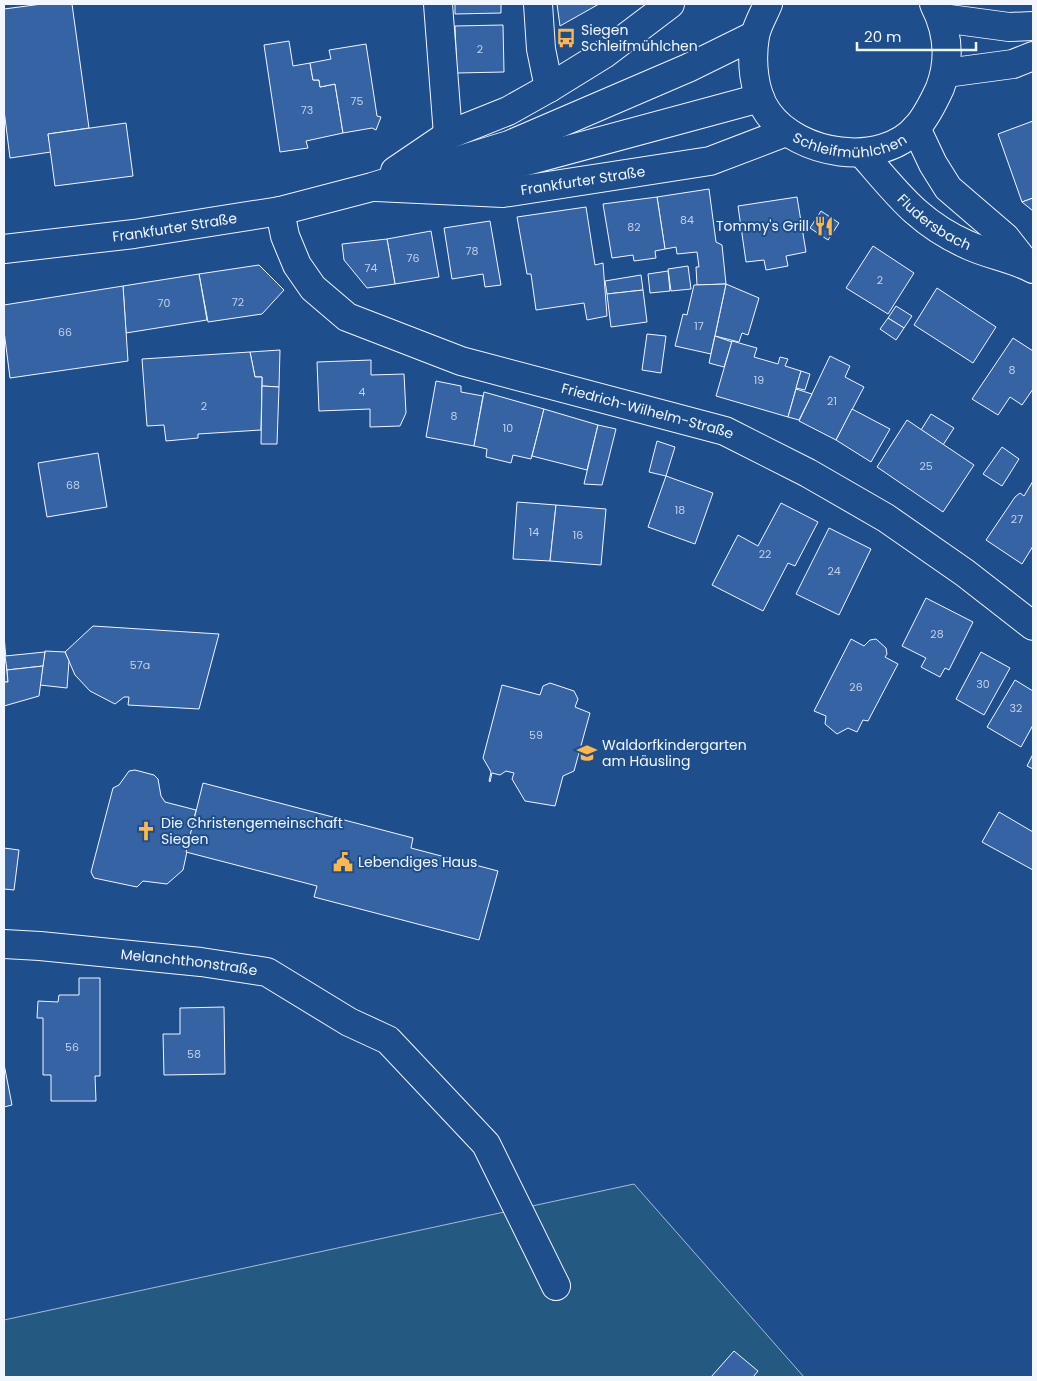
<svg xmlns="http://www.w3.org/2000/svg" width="1037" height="1381" viewBox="0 0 1037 1381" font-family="Poppins,sans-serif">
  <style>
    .green { fill: #245a82; stroke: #a8bbd7 }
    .building { fill: #3563a3; stroke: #f2f6ff }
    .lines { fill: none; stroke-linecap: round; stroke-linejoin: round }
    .minor-casing { stroke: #f2f6ff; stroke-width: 30 }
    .major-casing { stroke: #f2f6ff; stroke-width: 30 }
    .minor { stroke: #1f4e8c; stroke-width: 28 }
    .major { stroke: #1f4e8c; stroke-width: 28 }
    .labels { text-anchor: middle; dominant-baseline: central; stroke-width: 4; stroke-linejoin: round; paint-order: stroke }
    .number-label { font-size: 11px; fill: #c3d1e8 }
    .poi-label { font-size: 14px; fill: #f2f6ff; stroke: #1f4e8c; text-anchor: start }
    .street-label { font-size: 14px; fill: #f2f6ff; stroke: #1f4e8c }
  </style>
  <rect width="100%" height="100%" fill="#1f4e8c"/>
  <polygon class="green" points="634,1184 804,1377 4,1377 4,1320"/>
  <g class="building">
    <polygon points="42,4 72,4 89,128 48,134 51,152 10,158 4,110 4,9"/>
    <polygon points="455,4 501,4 501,13 455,14"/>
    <polygon points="557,4 599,4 560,26"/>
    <polygon points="503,25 504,72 457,73 455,26"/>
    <polygon points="289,41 293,66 310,63 313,80 319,80 320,87 335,84 343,133 306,141 308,148 280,152 264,45"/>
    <polygon points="366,44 377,116 381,117 376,130 372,128 343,133 335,84 320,87 319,80 313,80 310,63 331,59 329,50"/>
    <polygon points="1033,121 1033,198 1022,202 998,134"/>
    <polygon points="126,123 133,176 55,186 48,134"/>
    <polygon points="709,189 716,242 722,245 726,284 697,285 696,267 699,267 697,252 677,254 676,247 665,249 657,197"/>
    <polygon points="657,197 665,249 655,251 656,258 634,261 633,255 612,258 603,204"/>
    <polygon points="797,197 806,252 786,256 788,266 766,270 764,260 746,262 738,206"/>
    <polygon points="1033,198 1033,211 1022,202"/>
    <polygon points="586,207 595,265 603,263 607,316 587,320 584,303 536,310 531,274 527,274 517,217"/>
    <polygon points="821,211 839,223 828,240 810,228"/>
    <polygon points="490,221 501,285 485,287 483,274 452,279 444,228"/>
    <polygon points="431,231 439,277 395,284 387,239"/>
    <polygon points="387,239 395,284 367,288 344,260 342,244"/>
    <polygon points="873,246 914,273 888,314 846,288"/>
    <polygon points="259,265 284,290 262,314 208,322 199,274"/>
    <polygon points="688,266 691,289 671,291 668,269"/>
    <polygon points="668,271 670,291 650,293 648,274"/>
    <polygon points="199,274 207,320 126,333 123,286"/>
    <polygon points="641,275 643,290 607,294 605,281"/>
    <polygon points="726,284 759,298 748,335 742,333 739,342 715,336"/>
    <polygon points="726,284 711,354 675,346 683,314 687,315 694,285"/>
    <polygon points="123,286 128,361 10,378 4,331 4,305"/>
    <polygon points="937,288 996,327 973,363 914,325"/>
    <polygon points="643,290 647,322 611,327 607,294"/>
    <polygon points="896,306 912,316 904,328 888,318"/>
    <polygon points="888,318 904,328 896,340 880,329"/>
    <polygon points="647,334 666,336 661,373 642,370"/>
    <polygon points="715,336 732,342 724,367 709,363"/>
    <polygon points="1013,338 1033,351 1033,389 1022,405 1010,397 998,415 972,399"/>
    <polygon points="732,341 757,348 754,357 778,364 780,357 788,359 785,366 801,371 788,417 716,396"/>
    <polygon points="280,350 279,387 262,386 262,377 255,377 250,352"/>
    <polygon points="250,352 255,377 262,377 261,430 198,434 198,438 166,441 164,425 147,426 142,359"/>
    <polygon points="830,356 850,366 845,377 864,387 836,440 799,421"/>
    <polygon points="371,360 371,375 404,374 406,413 400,426 370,427 370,409 319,411 317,362"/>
    <polygon points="801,371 810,374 805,390 796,388"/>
    <polygon points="436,381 461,386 461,392 483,396 474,446 426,437"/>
    <polygon points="262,386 279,387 277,444 261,444"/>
    <polygon points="796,389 812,394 799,420 788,417"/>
    <polygon points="484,392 544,409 531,459 513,455 511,463 486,457 487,449 474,446"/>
    <polygon points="544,409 598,425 587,470 532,456"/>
    <polygon points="852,409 890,429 871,462 836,440"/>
    <polygon points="931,414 954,428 943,445 921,430"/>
    <polygon points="907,420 974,465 943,512 877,467"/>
    <polygon points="598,425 616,429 602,485 584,484"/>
    <polygon points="657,441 675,447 666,476 649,472"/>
    <polygon points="1002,447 1019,459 1002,486 983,474"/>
    <polygon points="98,453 107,507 47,517 38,463"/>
    <polygon points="666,476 713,493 695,544 648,527"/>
    <polygon points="1033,481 1033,546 1022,564 986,540 1015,497 1020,493 1024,496"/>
    <polygon points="517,502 556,505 550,561 513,559"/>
    <polygon points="781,503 818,522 795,566 788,563 763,611 712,585 738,535 758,546"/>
    <polygon points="556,505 606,509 601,565 550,561"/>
    <polygon points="829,528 871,549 839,615 796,594"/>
    <polygon points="926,598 973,622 949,670 945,668 940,677 921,667 926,658 902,646"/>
    <polygon points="93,626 219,634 199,709 128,705 129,697 124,697 115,704 90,691 75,675 65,652"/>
    <polygon points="4,636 8,682 4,682"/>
    <polygon points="851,639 864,646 870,640 876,639 886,648 887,654 885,657 898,664 868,721 863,720 857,732 848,728 837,734 825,724 826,716 814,711"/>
    <polygon points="45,651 65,652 69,661 67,688 40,685"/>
    <polygon points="45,652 43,666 7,670 5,656"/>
    <polygon points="981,652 1010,668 984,715 956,699"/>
    <polygon points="43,666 39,696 4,706 4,682 8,682 7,670"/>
    <polygon points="1015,680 1033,691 1033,725 1021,747 987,727"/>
    <polygon points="550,683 574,691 578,699 575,707 590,713 574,771 563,776 555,806 525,801 512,779 514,773 506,771 500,775 492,773 490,782 489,781 491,772 483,758 502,685 540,695 543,686"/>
    <polygon points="1033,754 1033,769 1027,766"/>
    <polygon points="135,770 154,775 158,779 161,796 165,802 196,810 183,870 167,884 143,881 137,887 94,878 91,872 113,788 119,785 129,771"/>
    <polygon points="203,783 413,838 411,848 498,871 479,940 314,897 317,886 186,852"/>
    <polygon points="999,812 1033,832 1033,870 982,842"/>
    <polygon points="4,848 19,850 14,890 4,889"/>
    <polygon points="79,978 100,978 100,1076 95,1076 96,1101 51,1101 51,1075 43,1075 43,1018 37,1018 38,1001 58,1002 59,995 79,995"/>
    <polygon points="224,1007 225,1074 164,1075 163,1034 180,1034 180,1008"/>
    <polygon points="4,1064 12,1105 4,1107"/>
    <polygon points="734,1351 758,1371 753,1377 711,1377"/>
  </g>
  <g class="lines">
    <defs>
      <g id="minor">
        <polyline points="438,4 448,135"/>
        <polyline points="538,4 541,49 549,88"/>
        <polyline points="916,128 933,164 948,188 1005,237 1027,265"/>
        <path id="s1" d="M862,153C897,193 918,223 968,245C989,255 1013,258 1033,269"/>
        <path id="s2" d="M376,187L503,193L710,161L786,132"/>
        <path id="s3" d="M280,211L285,236L297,265L313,288L347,317L461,361L725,431L808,473L886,518L965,573L1033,626"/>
        <path id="s4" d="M4,944L40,946L201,962L267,972L349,1022L388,1040L486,1144L556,1286"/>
      </g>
      <g id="major">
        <path id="s5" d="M768,4C764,14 757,25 755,36C751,60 753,93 768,113C798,155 881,169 917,127C927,116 934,101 940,88C951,59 948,31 934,4"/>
        <polyline points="942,18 1009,27 1033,26"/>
        <polyline points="946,73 1013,64 1033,56"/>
        <polyline points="395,171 448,135 508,111 549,88 604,54 670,4"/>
        <polyline points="459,175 501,168 760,98"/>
        <path id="s6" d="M4,249L134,234L280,211L372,187L509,145L688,68L755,35"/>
      </g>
    </defs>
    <use href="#minor" class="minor-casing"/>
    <use href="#major" class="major-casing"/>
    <use href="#minor" class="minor"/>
    <use href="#major" class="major"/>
  </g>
  <defs>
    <symbol id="bus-bare" viewBox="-9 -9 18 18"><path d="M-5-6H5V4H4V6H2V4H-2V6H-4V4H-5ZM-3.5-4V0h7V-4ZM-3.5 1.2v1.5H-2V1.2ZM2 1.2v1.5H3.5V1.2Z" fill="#ffb74d" stroke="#1f4e8c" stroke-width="2.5" paint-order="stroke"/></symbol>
    <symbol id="restaurant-bare" viewBox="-9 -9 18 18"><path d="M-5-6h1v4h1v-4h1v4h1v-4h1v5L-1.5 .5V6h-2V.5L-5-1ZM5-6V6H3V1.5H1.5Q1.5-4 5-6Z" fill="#ffb74d" stroke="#1f4e8c" stroke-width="2.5" paint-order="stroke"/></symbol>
    <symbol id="school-bare" viewBox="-9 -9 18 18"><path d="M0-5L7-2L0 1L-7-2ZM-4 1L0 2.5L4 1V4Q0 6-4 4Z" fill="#ffb74d" stroke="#1f4e8c" stroke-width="2.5" paint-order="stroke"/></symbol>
    <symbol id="church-bare" viewBox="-9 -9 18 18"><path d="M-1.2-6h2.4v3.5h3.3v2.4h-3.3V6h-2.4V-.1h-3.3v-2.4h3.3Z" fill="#ffb74d" stroke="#1f4e8c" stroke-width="2.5" paint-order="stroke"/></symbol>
    <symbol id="civic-bare" viewBox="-9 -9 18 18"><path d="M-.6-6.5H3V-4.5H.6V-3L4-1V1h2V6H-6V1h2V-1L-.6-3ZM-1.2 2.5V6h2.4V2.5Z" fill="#ffb74d" stroke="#1f4e8c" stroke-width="2.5" paint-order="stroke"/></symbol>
  </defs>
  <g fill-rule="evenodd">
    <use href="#bus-bare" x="552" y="24" width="28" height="28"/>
    <use href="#restaurant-bare" x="810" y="212" width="28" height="28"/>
    <use href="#school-bare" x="573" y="739" width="28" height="28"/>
    <use href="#church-bare" x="132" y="817" width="28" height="28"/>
    <use href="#civic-bare" x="329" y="848" width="28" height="28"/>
  </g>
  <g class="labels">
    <g class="number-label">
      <text x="480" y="49">2</text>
      <text x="357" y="101">75</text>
      <text x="307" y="110">73</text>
      <text x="687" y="220">84</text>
      <text x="634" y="227">82</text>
      <text x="472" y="251">78</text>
      <text x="413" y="258">76</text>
      <text x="371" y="268">74</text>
      <text x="880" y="280">2</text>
      <text x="238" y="302">72</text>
      <text x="164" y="303">70</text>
      <text x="699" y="326">17</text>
      <text x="65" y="332">66</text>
      <text x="1012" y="370">8</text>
      <text x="759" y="380">19</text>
      <text x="362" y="392">4</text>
      <text x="832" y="401">21</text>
      <text x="204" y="406">2</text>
      <text x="454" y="416">8</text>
      <text x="508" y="428">10</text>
      <text x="926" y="466">25</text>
      <text x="73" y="485">68</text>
      <text x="680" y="510">18</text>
      <text x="1017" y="519">27</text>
      <text x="534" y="532">14</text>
      <text x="578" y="535">16</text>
      <text x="765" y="554">22</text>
      <text x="834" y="571">24</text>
      <text x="937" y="634">28</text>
      <text x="140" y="665">57a</text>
      <text x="983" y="684">30</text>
      <text x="856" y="687">26</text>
      <text x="1016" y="708">32</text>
      <text x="536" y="735">59</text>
      <text x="72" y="1047">56</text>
      <text x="194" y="1054">58</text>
    </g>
    <g class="poi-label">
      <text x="581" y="30">Siegen<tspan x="581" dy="16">Schleifmühlchen</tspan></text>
      <text x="809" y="226" text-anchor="end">Tommy's Grill</text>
      <text x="602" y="745">Waldorfkindergarten<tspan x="602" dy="16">am Häusling</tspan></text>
      <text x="161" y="823">Die Christengemeinschaft<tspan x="161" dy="16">Siegen</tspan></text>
      <text x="358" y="862">Lebendiges Haus</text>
    </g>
    <g class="street-label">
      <text stroke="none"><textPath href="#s5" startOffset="208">Schleifmühlchen</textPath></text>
      <text stroke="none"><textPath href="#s2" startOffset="208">Frankfurter Straße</textPath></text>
      <text stroke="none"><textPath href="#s1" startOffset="101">Fludersbach</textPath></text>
      <text stroke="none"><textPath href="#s6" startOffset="172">Frankfurter Straße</textPath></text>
      <text stroke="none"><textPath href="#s3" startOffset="445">Friedrich-Wilhelm-Straße</textPath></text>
      <text stroke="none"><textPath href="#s4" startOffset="186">Melanchthonstraße</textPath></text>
    </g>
  </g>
  <rect width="1037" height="1381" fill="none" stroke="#f2f6ff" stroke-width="10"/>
  <path d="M857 42v8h119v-8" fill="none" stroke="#f2f6ff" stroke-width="2.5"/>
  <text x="864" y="42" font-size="15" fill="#f2f6ff" stroke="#1f4e8c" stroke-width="4" paint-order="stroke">20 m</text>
</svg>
